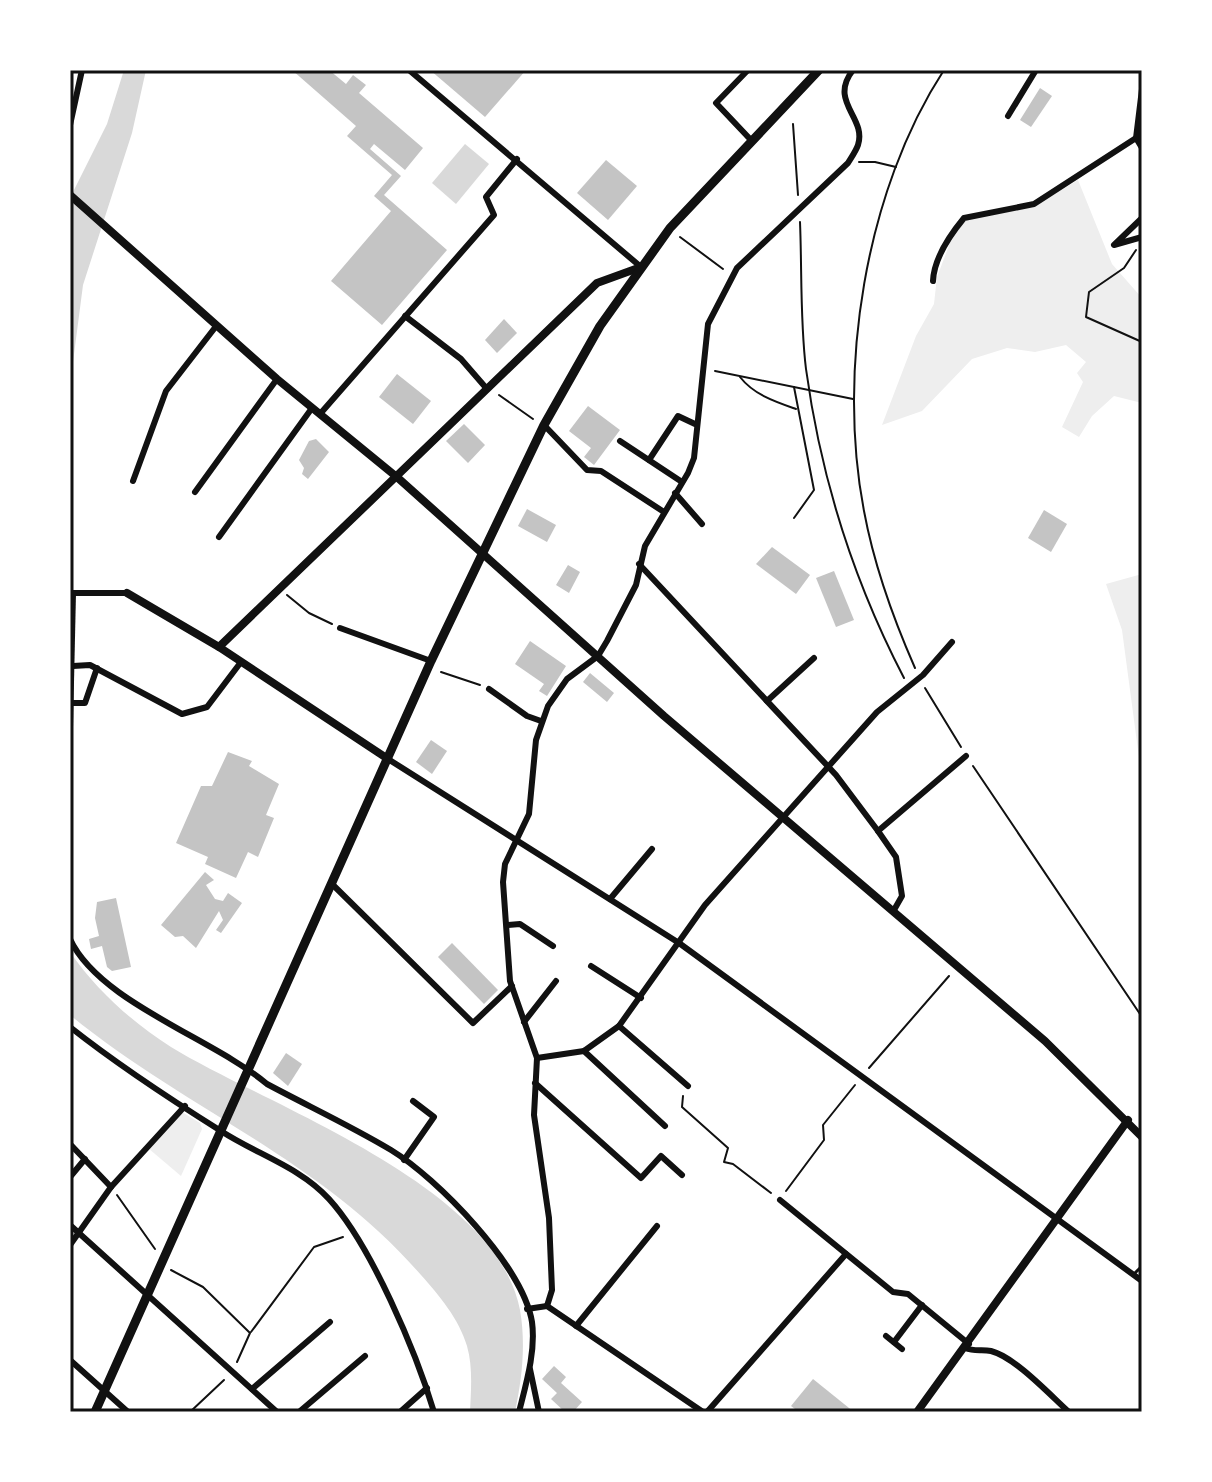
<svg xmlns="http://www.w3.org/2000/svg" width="1212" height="1482" viewBox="0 0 1212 1482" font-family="'PT Serif',serif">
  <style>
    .green { fill: #eee }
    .water { fill: #d9d9d9 }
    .building { fill: #c4c4c4 }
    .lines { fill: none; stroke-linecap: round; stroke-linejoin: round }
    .path { stroke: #111; stroke-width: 2 }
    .service { stroke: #111; stroke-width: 3 }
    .minor { stroke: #111; stroke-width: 6 }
    .tertiary { stroke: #111; stroke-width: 8 }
    .secondary { stroke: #111; stroke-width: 9 }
    .neatline { fill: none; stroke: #111; stroke-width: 3 }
  </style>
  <rect width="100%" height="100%" fill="#fff"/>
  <g class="green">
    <polygon points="1078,180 1112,264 1142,298 1142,403 1114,396 1092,416 1079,437 1062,427 1083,382 1077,373 1086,362 1066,345 1035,352 1007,348 972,359 922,411 882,425 916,336 934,304 937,277 950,243 965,220 1033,207"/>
    <polygon points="1142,574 1142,780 1122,630 1106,584"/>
    <polygon points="182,1112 200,1123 202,1129 181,1176 148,1148"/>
  </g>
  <g class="water">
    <polygon points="124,70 146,70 132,133 83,285 70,385 70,198 107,124"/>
    <polygon points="465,144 489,164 456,204 432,183"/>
    <path d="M70,952C96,990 132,1022 171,1047C269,1107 496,1185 520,1310C526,1344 522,1379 515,1412H470C471,1390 473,1367 467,1346C459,1319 439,1295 421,1275C319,1158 186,1110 70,1015Z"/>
  </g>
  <g class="building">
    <polygon points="292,70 329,70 346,84 353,75 366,85 359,93 423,148 405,170 374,144 370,149 401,176 384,195 447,250 382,325 331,281 391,211 374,196 392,175 347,136 356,126"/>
    <polygon points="430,70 526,70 485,117"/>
    <polygon points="1040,88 1052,96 1031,127 1020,120"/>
    <polygon points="606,160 637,186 608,220 577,193"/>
    <polygon points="504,319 517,333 497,353 485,340"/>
    <polygon points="397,374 431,401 413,424 379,397"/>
    <polygon points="588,406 620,430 594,465 584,457 591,448 569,431"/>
    <polygon points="464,424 485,445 468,463 446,441"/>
    <polygon points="316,439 329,452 308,479 302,474 304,468 299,460 309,441"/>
    <polygon points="527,509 556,525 547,542 518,526"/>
    <polygon points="1044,510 1067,524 1051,552 1028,538"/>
    <polygon points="772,547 810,575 796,594 756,564"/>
    <polygon points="568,565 580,572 569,593 556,585"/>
    <polygon points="834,571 854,620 836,627 816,578"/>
    <polygon points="530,641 566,666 547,696 539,691 544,684 515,664"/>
    <polygon points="590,673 614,693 607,702 583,682"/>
    <polygon points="431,740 447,751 432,774 416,762"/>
    <polygon points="228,752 252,761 249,766 279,784 266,815 274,818 258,857 248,852 236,878 205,864 208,857 176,843 201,786 212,786"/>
    <polygon points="205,872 214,880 206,885 215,899 223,901 228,893 242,903 221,933 216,930 223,920 219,911 196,948 183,936 175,937 161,925"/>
    <polygon points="116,898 131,967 112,971 107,967 102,946 91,949 89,939 99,936 95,918 97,902"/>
    <polygon points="452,943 498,990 484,1004 438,957"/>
    <polygon points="286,1053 302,1064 288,1086 273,1073"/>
    <polygon points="554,1366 566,1377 561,1383 582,1402 573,1412 565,1412 551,1399 557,1393 542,1379"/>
    <polygon points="813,1379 854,1412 799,1412 791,1406"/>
  </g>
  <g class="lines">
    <g class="path">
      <polyline points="793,124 798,195"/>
      <polyline points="859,162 875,162 896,167"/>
      <path d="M800,222C802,270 800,321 806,369C821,479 853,580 904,678"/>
      <polyline points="680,237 723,269"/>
      <polyline points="1136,250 1124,268 1089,292 1086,317 1142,342"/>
      <polyline points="715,371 853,399"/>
      <path d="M740,377C754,395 776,402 796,409"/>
      <polyline points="794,387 814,490 794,518"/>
      <polyline points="499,395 533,419"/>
      <polyline points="287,595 309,613 332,624"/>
      <path d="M915,668C893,618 874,565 864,511C837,371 865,191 944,70"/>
      <polyline points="441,672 480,685"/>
      <polyline points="925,688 961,747"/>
      <polyline points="973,766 1142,1017"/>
      <polyline points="869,1068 949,976"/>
      <polyline points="683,1096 682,1107 728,1148 724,1162 733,1164 771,1193"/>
      <polyline points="786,1191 824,1140 823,1125 855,1085"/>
      <polyline points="117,1195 155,1249"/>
      <polyline points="171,1270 203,1287 250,1333 237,1362"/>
      <polyline points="251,1332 314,1247 343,1237"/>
      <polyline points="190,1412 224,1380"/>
    </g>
    <polyline class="service" points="1133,1275 1142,1266"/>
    <g class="minor">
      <polyline points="409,70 641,267"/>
      <polyline points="748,70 716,103 750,139"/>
      <polyline points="1142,89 1136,138 1142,148"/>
      <polyline points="1008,116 1036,70"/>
      <polyline points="70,125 82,70"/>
      <polyline points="1142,218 1114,245 1142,237"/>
      <path d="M933,281C934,258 950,235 964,218L1034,204L1136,138"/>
      <polyline points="405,316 461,359 487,389"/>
      <polyline points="320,414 494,215 486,197 517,159"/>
      <polyline points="544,425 587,470 601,471 664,512"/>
      <polyline points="620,441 682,482"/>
      <polyline points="649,460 678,416 695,424"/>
      <polyline points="133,481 166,391 217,325"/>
      <polyline points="195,492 277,379"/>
      <polyline points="675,493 702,524"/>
      <polyline points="219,537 312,408"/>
      <polyline points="639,564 836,775 878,831 896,857 902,896 894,910"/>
      <polyline points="70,593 127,593"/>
      <polyline points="340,628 431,661"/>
      <polyline points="73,666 90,665 182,714 207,707 241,662"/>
      <polyline points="489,689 527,716 541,721"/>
      <polyline points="767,701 814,658"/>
      <polyline points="72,703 85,703 97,668"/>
      <polyline points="70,727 73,593"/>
      <polyline points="388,759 679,943 1142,1281"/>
      <polyline points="878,831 966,756"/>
      <polyline points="332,884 473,1023 512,986"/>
      <polyline points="610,899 652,849"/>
      <polyline points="508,925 520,924 553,946"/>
      <path d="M70,939C99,1002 214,1039 267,1084C308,1106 351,1126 391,1150C437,1178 523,1266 532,1322C536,1351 526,1384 519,1412"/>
      <polyline points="591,966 641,998"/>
      <polyline points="524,1022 556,981"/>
      <polyline points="619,1026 688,1086"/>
      <path d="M70,1027C118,1065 170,1099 221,1131C256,1154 300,1167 329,1199C371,1245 416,1352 434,1412"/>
      <polyline points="584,1051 665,1126"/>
      <polyline points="537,1058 584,1051 619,1026 705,905 877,712 923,675 952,642"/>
      <polyline points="535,1083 641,1178 661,1156 682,1175"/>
      <polyline points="70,1144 111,1187"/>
      <polyline points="404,1160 434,1117 413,1101"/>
      <polyline points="70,1177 85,1159"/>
      <polyline points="780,1200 893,1292 908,1294 969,1344"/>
      <polyline points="70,1225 277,1412"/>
      <polyline points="70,1245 111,1187 185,1106"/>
      <path d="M547,1306L552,1290L549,1218L534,1115L537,1058L510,981L503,882L505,864L529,814L536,740L548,706L567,679L598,656L607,641L636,585L645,546L688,473L694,458L708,324L737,268L848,163C851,158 856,151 858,145C867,117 828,102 853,70"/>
      <polyline points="527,1309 547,1306 703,1412"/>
      <polyline points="576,1326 657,1226"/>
      <polyline points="886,1336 902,1349"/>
      <polyline points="894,1342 922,1305"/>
      <path d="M965,1348C975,1352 982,1349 991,1351C1015,1357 1050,1395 1069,1412"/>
      <polyline points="70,1360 128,1412"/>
      <polyline points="530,1369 539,1412"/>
      <polyline points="252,1389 330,1322"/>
      <polyline points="299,1412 365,1356"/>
      <polyline points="400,1412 427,1388"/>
      <polyline points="707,1412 846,1254"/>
    </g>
    <g class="tertiary">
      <polyline points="70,195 277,379 398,478 664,716 1045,1041 1142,1137"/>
      <polyline points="127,593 219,647 388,759"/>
      <polyline points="219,647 597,283 641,267"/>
      <polyline points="917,1412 1128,1120"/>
    </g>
    <polyline class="secondary" points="95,1412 431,661 544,425 600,326 670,228 819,70"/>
  </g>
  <rect width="1212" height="1482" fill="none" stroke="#ffffff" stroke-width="144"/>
  <rect x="72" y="72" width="1068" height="1338" class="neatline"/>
</svg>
